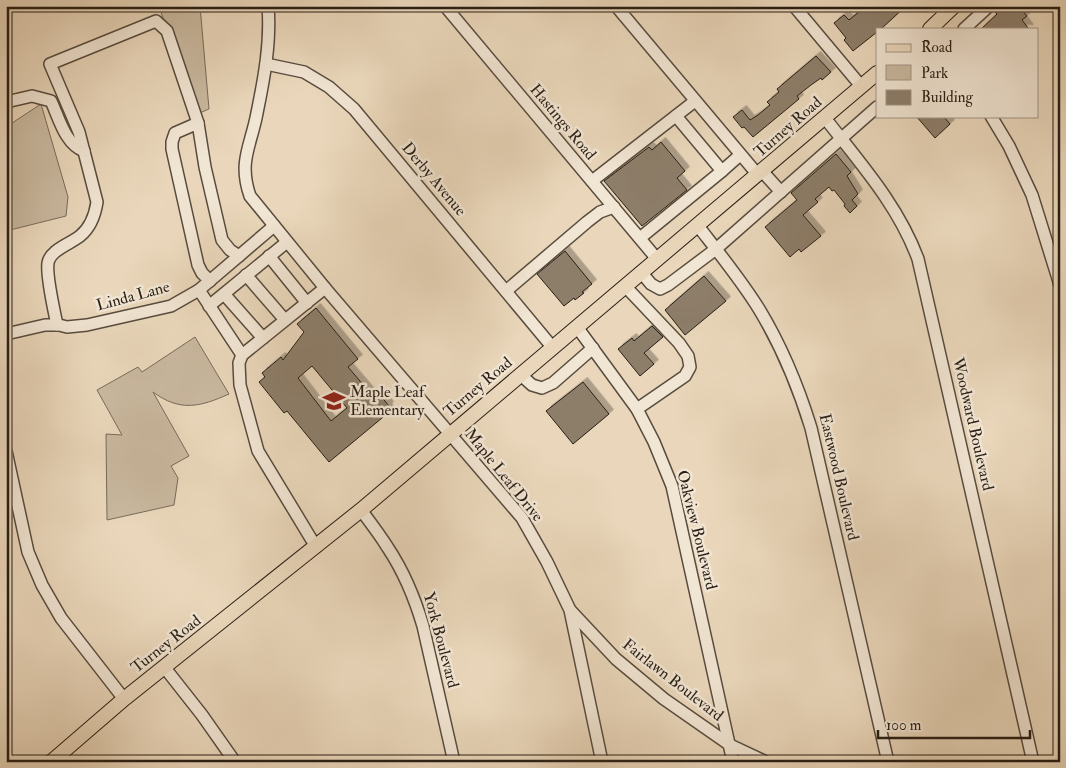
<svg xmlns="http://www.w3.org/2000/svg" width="1066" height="768" viewBox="0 0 1066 768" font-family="'IM FELL Double Pica',serif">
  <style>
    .green { fill: #c9b89f; stroke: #786b5a }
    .building { fill: #8d7e6b; stroke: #281e15; fill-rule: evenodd; filter: url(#shadow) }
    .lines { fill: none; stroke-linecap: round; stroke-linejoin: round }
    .minor-casing { stroke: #584c3e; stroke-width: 14 }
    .major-casing { stroke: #281e15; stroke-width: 16 }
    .minor { stroke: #f1e5d3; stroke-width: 11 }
    .major { stroke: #ead7bb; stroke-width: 14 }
    .labels { text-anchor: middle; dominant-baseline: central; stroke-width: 5; stroke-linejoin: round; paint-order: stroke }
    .street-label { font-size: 16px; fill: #281e15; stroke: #f1e5d3 }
    .poi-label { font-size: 16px; fill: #281e15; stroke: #f1e5d3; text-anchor: start }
  </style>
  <defs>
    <filter id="shadow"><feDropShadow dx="4.5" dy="-4.5" stdDeviation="0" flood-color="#0004"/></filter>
  </defs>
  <rect width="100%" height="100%" fill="#ead7bb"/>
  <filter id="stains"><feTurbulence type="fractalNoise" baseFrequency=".004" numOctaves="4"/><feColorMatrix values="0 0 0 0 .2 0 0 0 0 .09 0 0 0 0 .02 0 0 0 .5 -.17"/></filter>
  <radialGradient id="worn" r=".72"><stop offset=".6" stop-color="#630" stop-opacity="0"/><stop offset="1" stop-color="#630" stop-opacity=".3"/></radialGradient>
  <g class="green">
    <polygon points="159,6 200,6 209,109 195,115"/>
    <polygon points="41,104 68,197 66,216 6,231 6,127"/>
    <path d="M195,337L229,394C200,407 180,412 153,392L189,456L171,466L178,478L174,505L107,520L106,434L122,435L97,390L138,367L142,372Z"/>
  </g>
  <g class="building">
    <polygon points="866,6 906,6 881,29 877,29 877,32 853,51 844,40 846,38 834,23 844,15 849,20"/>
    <polygon points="1000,6 1018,6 1027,16 1022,20 1029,29 981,29 997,14 994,11"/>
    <polygon points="816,56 831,72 822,80 821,78 811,85 797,96 799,99 753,137 744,127 742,128 733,117 742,110 750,120 758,115 770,105 767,102 779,92 777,89"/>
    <polygon points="916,116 943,116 950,124 935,138"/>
    <polygon points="661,142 685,171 677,178 687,190 642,226 604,181 649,147 652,150"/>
    <polygon points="836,154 851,172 847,176 858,194 852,200 857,206 850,213 844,206 845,204 834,190 832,191 829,187 815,199 818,202 803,215 821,236 801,252 799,249 790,257 765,227 797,200 791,193"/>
    <polygon points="565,251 592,284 582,292 584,293 575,300 574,298 564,306 537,274"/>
    <polygon points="704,276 726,301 685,335 665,310"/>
    <path d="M316,308L358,359L348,367L371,394L374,392L379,397L380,395L389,406L387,408L389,410L382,418L329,462L287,411L284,413L259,382L265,377L262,373L281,357L283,360L304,332L297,324ZM312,366L347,408L331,421L298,378Z"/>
    <polygon points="652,326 663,337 644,353 654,364 640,376 618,349 632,338 634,341"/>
    <polygon points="583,382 609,414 573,444 546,411"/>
  </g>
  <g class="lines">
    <defs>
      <g id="minor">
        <path d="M268,6C271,42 264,79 257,113C251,146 238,161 250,196L325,288L522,518L547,562L570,610L602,762"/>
        <polyline points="445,6 657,259"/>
        <polyline points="616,6 758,175"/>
        <polyline points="794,6 861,86"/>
        <polyline points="964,29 989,6"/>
        <polyline points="266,64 304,72 329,87 354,109 553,348"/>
        <path d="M6,102L32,96L51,101C59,118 65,144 84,151"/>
        <polyline points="991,116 1009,146 1032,195 1060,285"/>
        <path d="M825,118C860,163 898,205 918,259L1033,762"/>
        <polyline points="722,171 740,155"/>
        <polyline points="762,171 781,192"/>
        <polyline points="592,181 695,101"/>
        <path d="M698,226C719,253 741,280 759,309C782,347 798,386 811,428L888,762"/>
        <polyline points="640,238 722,171 676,116"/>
        <polyline points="269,256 307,303"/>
        <polyline points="641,272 651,284 660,289 668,285 716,249 877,107"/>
        <polyline points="246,275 285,320"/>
        <polyline points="210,281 202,273 198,265 172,149 172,142 175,133 198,123 205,167 222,240 230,250 239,256"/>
        <polyline points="625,286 679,343 688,356 690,367 685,376 637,409"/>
        <polyline points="199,290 242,355"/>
        <polyline points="506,291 587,222 600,212 614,207"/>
        <polyline points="224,294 263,338"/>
        <polyline points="209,306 287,242"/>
        <path d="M57,325C54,310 46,276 48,263C50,250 70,244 80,236C90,228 95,215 97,202L79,132L50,64L156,21L167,31L198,123"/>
        <polyline points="577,327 637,409 654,442 672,486 733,762"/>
        <polyline points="6,334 45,325 59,325 67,327 87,325 171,306 199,290 274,226"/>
        <polyline points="521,375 532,385 542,388 553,383 593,348"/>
        <polyline points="6,451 28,552 42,585 61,618 124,699"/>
        <path d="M361,510C370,522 380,535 388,548C404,572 415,599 423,626L454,762"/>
        <polyline points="316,547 258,451 240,385 239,363 242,355 325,288"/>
        <polyline points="571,611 616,659 664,699 730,745 766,762"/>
        <polyline points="165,668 202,715 235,762"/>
        <polyline points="6,758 9,762"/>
      </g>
      <g id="major">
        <polyline points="930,29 954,6"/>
        <polyline points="51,762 124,699 361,510 877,73"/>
      </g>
    </defs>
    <use href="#minor" class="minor-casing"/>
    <use href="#major" class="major-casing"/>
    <use href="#minor" class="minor"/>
    <use href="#major" class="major"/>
  </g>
  <defs>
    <symbol id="school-bare" viewBox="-9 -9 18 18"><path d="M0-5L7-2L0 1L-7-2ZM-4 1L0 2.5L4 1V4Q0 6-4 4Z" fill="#8f2418" stroke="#f1e5d3" stroke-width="2.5" paint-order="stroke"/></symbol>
  </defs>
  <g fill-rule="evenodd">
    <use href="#school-bare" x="318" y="385" width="32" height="32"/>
  </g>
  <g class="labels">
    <g class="street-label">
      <text transform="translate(563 122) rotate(50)">Hastings Road</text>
      <text transform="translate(788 127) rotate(-41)">Turney Road</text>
      <text transform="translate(434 179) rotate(50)">Derby Avenue</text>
      <text transform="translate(133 296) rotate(-15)">Linda Lane</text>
      <text transform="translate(478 387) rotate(-40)">Turney Road</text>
      <text transform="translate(973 424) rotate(77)">Woodward Boulevard</text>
      <text transform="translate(504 475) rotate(51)">Maple Leaf Drive</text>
      <text transform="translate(839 477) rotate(77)">Eastwood Boulevard</text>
      <text transform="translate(697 530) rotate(76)">Oakview Boulevard</text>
      <text transform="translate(441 640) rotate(75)">York Boulevard</text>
      <text transform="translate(166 644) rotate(-38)">Turney Road</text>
      <text transform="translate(673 680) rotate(38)">Fairlawn Boulevard</text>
    </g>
    <g class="poi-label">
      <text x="350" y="392">Maple Leaf<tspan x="350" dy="18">Elementary</tspan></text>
    </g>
  </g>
  <rect width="1066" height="768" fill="none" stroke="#ead7bb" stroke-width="25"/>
  <rect x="8" y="8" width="1051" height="753" fill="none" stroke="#281e15" stroke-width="2.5"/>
  <rect x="12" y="12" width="1041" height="743" fill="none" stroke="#281e15"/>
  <rect x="876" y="28" width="162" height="90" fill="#f1e5d3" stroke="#a19587"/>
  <rect x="886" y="44" width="25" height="8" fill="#ead7bb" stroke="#a19587"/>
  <text x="921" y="52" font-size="15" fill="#281e15">Road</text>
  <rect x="886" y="65" width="25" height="15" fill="#c9b89f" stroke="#a19587"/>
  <text x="921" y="78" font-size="15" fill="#281e15">Park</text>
  <rect x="886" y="90" width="25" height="15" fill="#8d7e6b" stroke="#a19587"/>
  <text x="921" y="102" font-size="15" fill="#281e15">Building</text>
  <path d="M878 730v8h152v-8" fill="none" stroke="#281e15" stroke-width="2.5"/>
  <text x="886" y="730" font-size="15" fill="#281e15" stroke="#f1e5d3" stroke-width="4" paint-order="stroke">100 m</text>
  <rect width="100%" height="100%" filter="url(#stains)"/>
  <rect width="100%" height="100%" fill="url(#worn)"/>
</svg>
